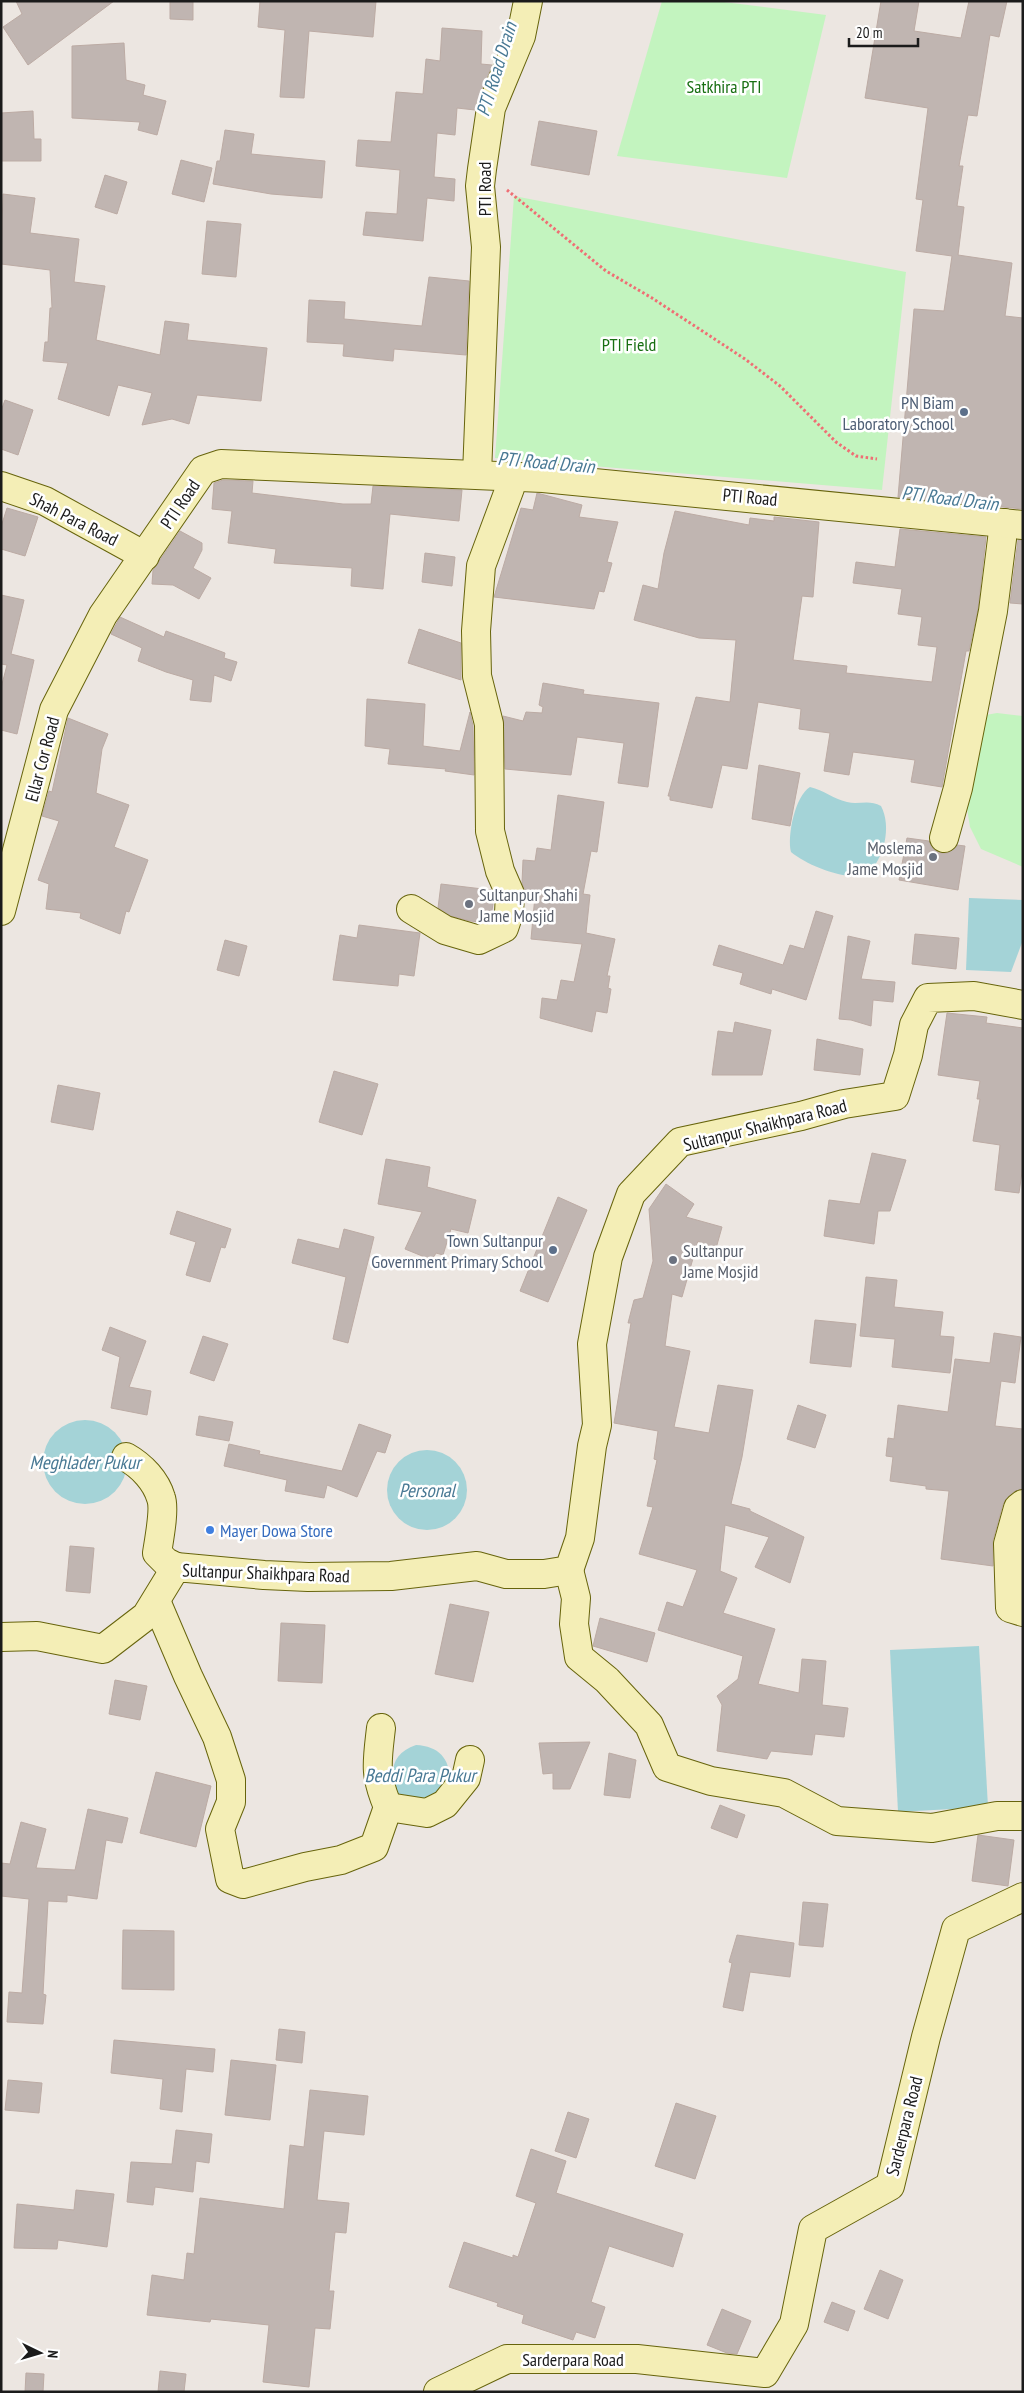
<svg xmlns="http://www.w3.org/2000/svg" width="1024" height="2393" viewBox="0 0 1024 2393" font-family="'PT Sans Narrow',sans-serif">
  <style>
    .park { fill: #c3f4bf }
    .water { fill: #a4d3d7 }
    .building { fill: #c0b5b1; stroke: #bcaba4 }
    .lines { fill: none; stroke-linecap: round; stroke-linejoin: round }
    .secondary-casing { stroke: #67640c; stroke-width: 30 }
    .path { stroke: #ef6e74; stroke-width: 3; stroke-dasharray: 2.5 2.5; stroke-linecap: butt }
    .secondary { stroke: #f4eeb6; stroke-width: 28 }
    .service-dot { fill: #5c6f8a; stroke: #fff; stroke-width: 2 }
    .worship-dot { fill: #6b7280; stroke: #fff; stroke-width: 2 }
    .shop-dot { fill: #3f7fe0; stroke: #fff; stroke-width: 2 }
    .labels { text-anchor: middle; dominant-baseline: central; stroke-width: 5; stroke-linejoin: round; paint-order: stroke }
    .park-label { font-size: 18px; fill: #186f12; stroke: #fff }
    .street-label { font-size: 18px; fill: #1b1b1b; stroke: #fff }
    .service-label { font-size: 18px; fill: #4e5e75; stroke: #fff; text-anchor: end }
    .worship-label { font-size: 18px; fill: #5b616d; stroke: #fff; text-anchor: start }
    .shop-label { font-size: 18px; fill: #366cbe; stroke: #fff; text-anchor: start }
    .water-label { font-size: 19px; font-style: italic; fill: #497994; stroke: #fff }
  </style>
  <rect width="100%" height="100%" fill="#ece6e1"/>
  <g class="park">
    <polygon points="662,1 716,1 826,15 787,178 617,156"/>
    <polygon points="514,196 906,272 882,490 495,458"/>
    <polygon points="997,713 1023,716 1023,867 981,849 970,827 966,802 980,716"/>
  </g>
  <g class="water">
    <path d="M810,787C824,790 833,799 847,802C859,805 869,799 881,806C892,827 884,858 868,874C848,882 808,866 791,852C787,836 795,796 810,787Z"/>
    <polygon points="969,898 1023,900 1023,940 1011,972 966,970"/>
    <circle cx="85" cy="1462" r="42"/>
    <circle cx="427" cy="1490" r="40"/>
    <polygon points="979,1646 988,1807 898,1812 890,1650"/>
    <path d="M416,1745C439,1746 450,1759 450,1781L430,1803C422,1801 410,1802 403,1798C398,1796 395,1790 394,1785C390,1765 396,1752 416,1745Z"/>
  </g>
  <g class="building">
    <polygon points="16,1 114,1 28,65 3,27 22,14"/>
    <polygon points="170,1 193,1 193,20 170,19"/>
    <polygon points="260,1 376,1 373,37 309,31 304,98 280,97 285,30 258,27"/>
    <polygon points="881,1 919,1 914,31 961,38 969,1 1007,1 999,37 990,35 977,116 968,115 959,166 963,166 957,206 964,207 958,255 1012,263 1005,316 1023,318 1023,509 898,497 914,309 944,311 952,256 916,251 923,200 916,199 928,108 865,98"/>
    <polygon points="442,28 482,31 481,64 492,65 475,110 457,108 455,135 437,133 434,177 455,179 454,201 427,198 423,241 363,235 366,212 397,214 400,170 356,166 358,140 391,142 396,92 423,94 426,59 440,61"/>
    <polygon points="124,43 126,80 145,85 143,95 166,101 157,135 138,130 140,122 72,118 72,46"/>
    <polygon points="33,111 34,139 41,139 41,161 1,161 1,113"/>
    <polygon points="539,121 597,131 589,175 531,165"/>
    <polygon points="225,130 254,134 251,154 325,161 322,198 271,194 213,184 217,161 220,161"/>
    <polygon points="181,160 212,168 204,202 172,194"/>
    <polygon points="105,175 127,182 117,214 95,207"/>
    <polygon points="3,194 35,198 30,233 79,239 74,282 105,286 96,340 160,355 165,321 189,324 187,340 267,348 261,401 197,395 189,424 172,419 142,425 152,393 118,385 109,416 58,399 68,363 43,361 45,342 48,342 50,308 52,308 50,270 1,264"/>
    <polygon points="207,221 241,224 236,277 202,274"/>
    <polygon points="429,277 469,281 466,355 394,349 393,361 343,356 344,344 307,342 309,300 345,302 344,319 422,326"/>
    <polygon points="5,400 33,410 18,455 1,449 1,411"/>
    <polygon points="223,480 253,481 252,493 343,504 371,504 373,486 462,490 459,521 390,514 383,589 351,586 352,568 274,563 276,549 228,543 232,511 212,509 214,483"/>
    <polygon points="537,493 582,505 579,517 618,522 607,562 612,563 604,592 599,591 594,609 494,597 521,508 533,510"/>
    <polygon points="7,508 38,517 25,556 1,549 1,527"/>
    <polygon points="675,511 749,525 750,518 774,521 774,517 819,522 813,597 802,596 793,660 847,666 846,673 932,682 937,647 918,645 922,617 898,614 902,589 853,583 856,562 895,567 900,529 986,537 978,609 969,651 966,651 942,787 911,782 915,760 853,752 849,775 824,771 830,733 799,729 801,709 758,702 747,769 722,765 712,808 670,800 670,796 668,796 696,697 730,702 736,640 699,638 634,620 643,585 658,589 664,553"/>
    <polygon points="180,531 202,543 202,550 193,568 211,578 199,599 173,585 152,584 153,570"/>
    <polygon points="1018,540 1023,540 1023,604 1010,603"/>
    <polygon points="425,553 455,557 452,586 422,582"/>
    <polygon points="1,595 24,600 11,654 34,660 17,734 1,730 1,688 7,665 1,664"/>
    <polygon points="120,617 164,637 166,631 225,653 224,658 237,662 231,681 214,675 211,702 190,700 193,680 166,672 138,661 142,648 111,634"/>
    <polygon points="419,629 461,643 461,680 408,663"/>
    <polygon points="543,683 584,690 583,694 659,703 648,787 618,783 624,743 577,737 571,775 505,769 503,716 523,721 526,712 542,713 543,707 539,705"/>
    <polygon points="367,699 425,704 423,746 460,751 470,712 473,726 474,775 445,771 446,769 388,764 390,749 365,746"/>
    <polygon points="68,718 108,734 102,749 96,793 129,805 114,847 148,860 129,912 126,911 120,934 80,918 81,913 46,909 49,884 38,880 59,821 42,816 49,791 52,792"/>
    <polygon points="759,765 800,773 790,826 752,819"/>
    <polygon points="558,795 604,802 597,852 591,851 583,894 590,895 586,933 615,939 607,976 610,976 608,988 611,989 607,1013 596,1011 592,1032 540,1018 542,998 557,1000 561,980 574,982 582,944 531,939 535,896 526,895 522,883 523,860 535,861 537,848 551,850"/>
    <polygon points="907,838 929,841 933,849 940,853 948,853 957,845 965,846 958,890 899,880"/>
    <polygon points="441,884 491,890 494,897 491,917 480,922 470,921 451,916 438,908"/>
    <polygon points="816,911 833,916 806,1000 772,989 771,994 740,984 743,973 713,965 719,945 783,965 790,945 804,949"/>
    <polygon points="359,925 420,933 414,976 399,974 398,986 333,980 340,935 357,938"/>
    <polygon points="915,934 959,938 956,969 912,964"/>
    <polygon points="848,936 870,941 861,979 895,982 893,1002 873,1000 871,1026 851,1020 839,1019"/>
    <polygon points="225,940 247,946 239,976 217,970"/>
    <polygon points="947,1013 987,1017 986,1023 1023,1028 1023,1165 1019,1193 995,1190 1000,1145 973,1141 980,1099 977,1099 980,1081 938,1075"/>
    <polygon points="735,1022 771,1030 762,1075 712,1075 718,1031 733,1033"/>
    <polygon points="817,1039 863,1049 860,1075 814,1070"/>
    <polygon points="334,1071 378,1084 362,1135 319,1122"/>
    <polygon points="58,1085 100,1093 93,1130 51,1122"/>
    <polygon points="872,1153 906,1160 890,1211 878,1211 874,1244 824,1236 829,1200 860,1204"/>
    <polygon points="386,1159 430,1167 427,1187 476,1200 468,1233 451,1229 443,1255 436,1253 432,1260 405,1249 422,1212 378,1204"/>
    <polygon points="666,1184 694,1204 686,1217 722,1227 715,1252 698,1241 682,1297 672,1294 665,1346 690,1351 674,1427 709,1433 718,1385 753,1390 742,1457 731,1504 750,1509 750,1511 804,1537 790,1583 755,1567 769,1537 725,1525 720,1571 737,1578 723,1613 775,1629 758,1684 799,1693 802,1659 826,1661 822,1705 848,1708 844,1737 815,1734 812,1755 771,1751 767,1759 717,1751 722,1705 717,1696 738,1679 743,1656 658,1630 667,1602 683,1607 697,1570 639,1554 653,1507 647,1506 657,1460 654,1459 658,1431 614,1423 631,1323 628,1323 634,1300 643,1298 653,1261 649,1209"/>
    <polygon points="558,1197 587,1210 548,1302 520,1291"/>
    <polygon points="177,1211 231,1229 225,1248 221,1247 210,1282 186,1275 196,1242 170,1234"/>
    <polygon points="344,1229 374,1237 348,1343 333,1339 346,1277 292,1263 298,1239 339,1249"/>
    <polygon points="866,1277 897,1280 894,1307 943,1312 940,1336 954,1337 950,1373 892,1367 895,1339 860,1336"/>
    <polygon points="815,1320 856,1324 851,1367 810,1363"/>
    <polygon points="110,1327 146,1341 129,1387 151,1391 147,1415 111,1408 120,1357 102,1350"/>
    <polygon points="994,1333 1021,1337 1015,1383 1001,1381 995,1426 1023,1429 1023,1489 1013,1492 1003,1504 993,1540 993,1566 941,1559 949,1491 926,1489 926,1486 890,1481 893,1457 886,1456 888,1438 894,1439 898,1405 948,1412 955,1359 990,1363"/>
    <polygon points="203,1336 228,1344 214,1381 190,1373"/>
    <polygon points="798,1405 826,1415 815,1448 787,1439"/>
    <polygon points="199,1416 233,1422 229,1441 196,1435"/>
    <polygon points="359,1424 391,1435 385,1453 377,1451 357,1497 327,1485 324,1498 285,1491 287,1480 224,1466 229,1444 260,1451 259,1454 342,1471"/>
    <polygon points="70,1546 94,1548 90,1593 66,1591"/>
    <polygon points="450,1604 489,1612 473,1682 435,1674"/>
    <polygon points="600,1618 655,1633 647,1662 593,1646"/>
    <polygon points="281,1623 325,1625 322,1683 278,1681"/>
    <polygon points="115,1680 147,1686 140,1720 109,1714"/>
    <polygon points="590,1742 570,1789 553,1789 553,1773 543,1774 539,1743"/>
    <polygon points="609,1753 636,1760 630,1798 604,1795"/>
    <polygon points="156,1772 211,1786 196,1847 140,1833"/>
    <polygon points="720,1805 745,1815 737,1838 711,1828"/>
    <polygon points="88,1809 128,1818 122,1843 106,1840 97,1899 67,1895 67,1902 48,1901 43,1994 46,1995 43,2024 7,2022 9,1992 22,1993 29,1899 1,1896 1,1863 10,1864 21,1822 46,1829 36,1868 75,1870"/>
    <polygon points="978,1835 1014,1840 1008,1886 972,1881"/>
    <polygon points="803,1902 828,1904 823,1947 799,1945"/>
    <polygon points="123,1930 174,1931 174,1990 122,1989"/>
    <polygon points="737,1935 794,1943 790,1977 750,1972 743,2011 723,2007 732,1963 729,1962"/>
    <polygon points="279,2029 305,2032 302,2063 276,2060"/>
    <polygon points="114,2040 215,2049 213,2072 186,2069 182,2112 160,2109 163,2079 111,2073"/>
    <polygon points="231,2060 276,2065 270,2120 225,2115"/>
    <polygon points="8,2080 42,2083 39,2113 5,2110"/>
    <polygon points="310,2090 368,2096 364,2135 324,2131 317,2200 349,2203 346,2233 335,2232 329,2291 334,2291 330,2329 315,2328 309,2387 263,2382 269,2325 211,2319 210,2322 147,2315 152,2275 184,2280 187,2253 194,2254 200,2198 284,2209 290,2145 304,2147"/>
    <polygon points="676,2103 716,2116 695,2179 655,2166"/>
    <polygon points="568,2112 589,2119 576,2158 555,2151"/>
    <polygon points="176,2130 212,2134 209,2163 196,2161 193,2192 155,2187 153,2205 127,2202 131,2162 172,2164"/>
    <polygon points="531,2149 566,2161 556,2193 683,2234 673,2267 609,2246 591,2302 605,2307 595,2338 576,2332 573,2340 522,2323 524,2315 497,2306 498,2303 449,2287 464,2242 513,2258 513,2255 518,2257 536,2203 516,2196"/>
    <polygon points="76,2190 114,2194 107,2247 58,2240 57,2249 14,2248 17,2204 74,2210"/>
    <polygon points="880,2270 903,2280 888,2319 864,2309"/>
    <polygon points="832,2302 855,2311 848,2331 824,2322"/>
    <polygon points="722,2309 751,2321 737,2354 727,2353 707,2345"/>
    <polygon points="160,2371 186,2374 184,2392 158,2392"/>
    <polygon points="26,2373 44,2374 43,2392 25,2392"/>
  </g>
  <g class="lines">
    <defs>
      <g id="secondary">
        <polyline points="477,474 486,247 480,186 482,169 491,108 521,36 528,1"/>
        <polyline points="1,486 45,501 145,556"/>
        <polyline points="944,838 958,788 993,611 1004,523"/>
        <polyline points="411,909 445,930 479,940 504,928 509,913 510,894 500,871 490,831 489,724 477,676 476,631 481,566 510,488 512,476"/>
        <polyline points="1,911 54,710 103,615 203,470 221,464 543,478 1023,525"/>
        <path d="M126,1457C142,1466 156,1481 161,1498C165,1509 159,1540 157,1553L166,1562L176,1567"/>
        <polyline points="1023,1504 1018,1508 1008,1544 1010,1608 1023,1612"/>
        <polyline points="569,1570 576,1598 574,1624 579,1657 607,1680 649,1725 667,1767 711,1781 784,1793 837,1821 932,1828 997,1816 1023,1816"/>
        <path d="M156,1601L188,1676L217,1737L231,1780V1802L220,1829L230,1879L243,1884L305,1867L341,1860L374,1847L388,1807C374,1774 377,1763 381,1728"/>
        <polyline points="1,1637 37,1636 103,1649 146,1616 176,1567 264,1575 308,1577 391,1576 477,1566 506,1574 544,1574 569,1570 580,1538 592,1446 597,1425 592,1344 608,1257 631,1194 680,1142 801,1116 844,1104 895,1096 908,1055 914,1025 928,998 974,996 1023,1005"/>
        <polyline points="388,1807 427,1813 445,1804 466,1778 470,1760"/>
        <polyline points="438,2392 507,2359 637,2359 765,2373 794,2324 813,2229 890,2186 926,2037 956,1929 1023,1897"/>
      </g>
    </defs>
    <use href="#secondary" class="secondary-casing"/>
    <polyline class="path" points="507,190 606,271 652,298 745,359 780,386 836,442 856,456 877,459"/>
    <use href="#secondary" class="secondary"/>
  </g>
  <g class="service-dot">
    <circle cx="964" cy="412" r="5"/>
    <circle cx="553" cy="1250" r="5"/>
  </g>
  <g class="worship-dot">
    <circle cx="933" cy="857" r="5"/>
    <circle cx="469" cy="904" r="5"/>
    <circle cx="673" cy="1260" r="5"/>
  </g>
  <circle class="shop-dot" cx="210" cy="1530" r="5"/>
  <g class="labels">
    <g class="park-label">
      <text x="724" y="86">Satkhira PTI</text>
      <text x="629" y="344">PTI Field</text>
    </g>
    <g class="street-label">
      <text transform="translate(484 189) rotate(-90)">PTI Road</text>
      <text transform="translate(750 497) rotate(5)">PTI Road</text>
      <text transform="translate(180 504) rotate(-56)">PTI Road</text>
      <text transform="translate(74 519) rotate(27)">Shah Para Road</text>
      <text transform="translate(42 759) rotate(-75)">Ellar Cor Road</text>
      <text transform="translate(765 1125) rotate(-14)">Sultanpur Shaikhpara Road</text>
      <text transform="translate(266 1573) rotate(2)">Sultanpur Shaikhpara Road</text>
      <text transform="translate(904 2126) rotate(-76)">Sarderpara Road</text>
      <text x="573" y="2359">Sarderpara Road</text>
    </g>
    <g class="service-label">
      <text x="954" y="402">PN Biam<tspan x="954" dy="21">Laboratory School</tspan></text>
      <text x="543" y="1240">Town Sultanpur<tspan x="543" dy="21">Government Primary School</tspan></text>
    </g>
    <g class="worship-label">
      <text x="923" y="847" text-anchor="end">Moslema<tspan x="923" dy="21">Jame Mosjid</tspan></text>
      <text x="479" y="894">Sultanpur Shahi<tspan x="479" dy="21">Jame Mosjid</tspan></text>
      <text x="683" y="1250">Sultanpur<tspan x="683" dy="21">Jame Mosjid</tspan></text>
    </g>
    <g class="shop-label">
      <text x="220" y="1530">Mayer Dowa Store</text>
    </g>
    <g class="water-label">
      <text transform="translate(496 69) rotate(-73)">PTI Road Drain</text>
      <text transform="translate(546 462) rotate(5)">PTI Road Drain</text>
      <text transform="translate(950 498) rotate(7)">PTI Road Drain</text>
      <text x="85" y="1462">Meghlader Pukur</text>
      <text x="427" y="1490">Personal</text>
      <text x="420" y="1775">Beddi Para Pukur</text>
    </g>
  </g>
  <rect width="1024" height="2393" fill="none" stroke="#1b1b1b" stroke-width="5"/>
  <g transform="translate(40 2353) rotate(95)" stroke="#ffffff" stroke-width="4" paint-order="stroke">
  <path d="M0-4L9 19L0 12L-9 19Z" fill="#1b1b1b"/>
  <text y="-8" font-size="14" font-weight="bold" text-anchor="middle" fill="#1b1b1b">N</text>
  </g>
  <path d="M849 38v8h69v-8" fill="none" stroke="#1b1b1b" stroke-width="2.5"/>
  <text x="856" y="38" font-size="15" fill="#1b1b1b" stroke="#ffffff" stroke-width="4" paint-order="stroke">20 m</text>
</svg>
